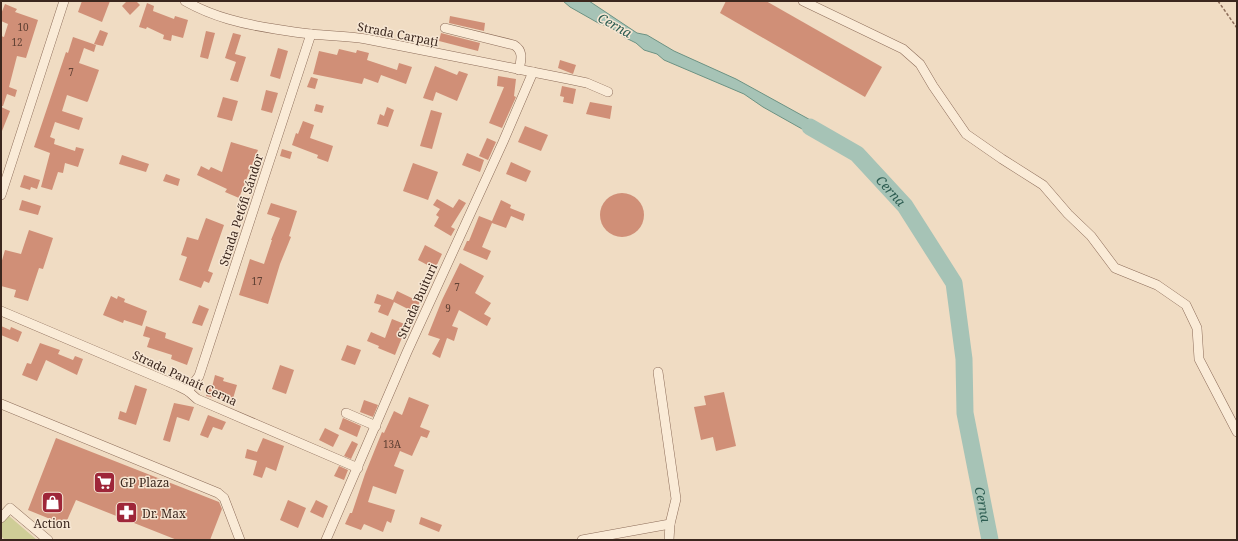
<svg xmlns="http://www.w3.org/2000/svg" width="1238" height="541" viewBox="0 0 1238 541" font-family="'Noto Serif',serif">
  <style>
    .green { fill: #cfcd97 }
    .water { fill: #a6c3b6; stroke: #6c9283 }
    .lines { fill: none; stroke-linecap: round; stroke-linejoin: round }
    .river { stroke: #a6c3b6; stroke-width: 17 }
    .building { fill: #d08f77 }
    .minor-casing { stroke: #8c6c59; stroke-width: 10 }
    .path { stroke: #8c6c59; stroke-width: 1.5; stroke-dasharray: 3 2; stroke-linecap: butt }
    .minor { stroke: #faebd7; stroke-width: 9 }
    .labels { text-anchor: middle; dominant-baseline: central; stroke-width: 3; stroke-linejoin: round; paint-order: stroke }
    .number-label { font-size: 10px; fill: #604134 }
    .street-label { font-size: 12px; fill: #3b271e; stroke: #f7e7d4 }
    .poi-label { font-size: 12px; fill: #3b271e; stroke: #f7e7d4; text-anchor: start }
    .water-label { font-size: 13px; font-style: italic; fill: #2c5c51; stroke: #f7e7d4 }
  </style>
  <rect width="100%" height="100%" fill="#f0dcc3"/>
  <polygon class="green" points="9,516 37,540 5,540 1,536 1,524"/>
  <polygon class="water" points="563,1 589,1 637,33 647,35 674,51 736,79 834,133 827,143 763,107 744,94 664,60 657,54 644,50 636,43 624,37 609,26 600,24 570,7"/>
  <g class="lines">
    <path class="river" id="s1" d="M810,127L857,154L905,206L954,283L964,359L965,413L990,540"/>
  </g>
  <g class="building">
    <polygon points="82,1 110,1 102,22 78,12"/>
    <polygon points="127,1 136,1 140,5 130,15 122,6"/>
    <polygon points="726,1 766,1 882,67 865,97 720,13"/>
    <polygon points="147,3 154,6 153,11 174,19 175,16 188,20 183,38 172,35 171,41 163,39 164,35 147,27 146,29 139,27"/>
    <polygon points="5,4 17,9 15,12 38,20 26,58 17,56 9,87 17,90 15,97 7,94 3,106 1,106 1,36 4,37 8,24 1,21 1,14"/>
    <polygon points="450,16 485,23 484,31 449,23"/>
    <polygon points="100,30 108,33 103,46 94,44"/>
    <polygon points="206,31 215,33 208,59 200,57"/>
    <polygon points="233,33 241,35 235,54 246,57 238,82 230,80 236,62 225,58"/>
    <polygon points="441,33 480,43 478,51 439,41"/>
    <polygon points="73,37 96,45 94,52 84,48 79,63 99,70 88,101 87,102 67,95 62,111 83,118 79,130 55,122 50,137 55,139 54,144 75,151 76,147 84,149 78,167 65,163 63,173 58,172 52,190 41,187 50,153 34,147 66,52 68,53"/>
    <polygon points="278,48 288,51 280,79 270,76"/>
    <polygon points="339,49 356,53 357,50 369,53 367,60 397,70 399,63 412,67 406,84 381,75 378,83 364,78 362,84 313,74 319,51 337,55"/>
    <polygon points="560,60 576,65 573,74 558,68"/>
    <polygon points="435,66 457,75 459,71 468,74 457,101 436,92 433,101 423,98"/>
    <polygon points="498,76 516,79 514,96 516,97 502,128 489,123 504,87 497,86"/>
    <polygon points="311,77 318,79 315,89 307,87"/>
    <polygon points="562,86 576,89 573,104 563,102 564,97 560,96"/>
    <polygon points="266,90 278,93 272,113 261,110"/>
    <polygon points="223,97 238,101 232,121 217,117"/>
    <polygon points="590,102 612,106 610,119 586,114"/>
    <polygon points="316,104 324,106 322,113 314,111"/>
    <polygon points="1,107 10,111 2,131 1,131"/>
    <polygon points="387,107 394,110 388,127 377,124 380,114 384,116"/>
    <polygon points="431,110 442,113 432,149 420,146"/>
    <polygon points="303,121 314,125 310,138 333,146 328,162 317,158 318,155 292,145 296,133 298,134"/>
    <polygon points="525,126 548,135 541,151 518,142"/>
    <polygon points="487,138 496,142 488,160 479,156"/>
    <polygon points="231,142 258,150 239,198 225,192 227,189 197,175 201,166 209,170 211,167 222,172"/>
    <polygon points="282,149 292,152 290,159 280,156"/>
    <polygon points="467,153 484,160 480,172 462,165"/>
    <polygon points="122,155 149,164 146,172 119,164"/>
    <polygon points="511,162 531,171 526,182 506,174"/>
    <polygon points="413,163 438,172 428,200 403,191"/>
    <polygon points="166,174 180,179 178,186 163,181"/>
    <polygon points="24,175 40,180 37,189 31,187 30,190 20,187"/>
    <circle cx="622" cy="215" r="22"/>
    <polygon points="437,199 453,208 459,199 466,203 451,227 455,229 451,236 434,226 439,217 436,215 440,209 433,205"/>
    <polygon points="22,200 41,206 38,215 19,210"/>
    <polygon points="501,200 511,205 510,208 525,214 523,221 511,216 506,228 492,223 482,247 491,251 487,260 463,250 467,241 469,241 479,216 492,221"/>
    <polygon points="271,203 297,211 289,236 291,237 280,264 268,304 239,295 250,259 264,264 272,240 271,240 280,218 267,214"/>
    <polygon points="206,218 224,225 208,271 213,273 209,283 204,281 201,288 179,280 187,257 181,255 187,237 198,240"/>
    <polygon points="29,230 53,238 43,269 39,268 28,301 14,297 16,290 1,286 1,264 5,250 21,254"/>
    <polygon points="425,245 442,254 435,269 418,260"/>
    <polygon points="460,263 484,276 475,293 491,303 484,314 491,318 487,326 459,310 452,326 458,328 454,341 447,338 440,358 432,354 440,339 428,335 442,300"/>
    <polygon points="397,291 420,302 414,315 406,311 408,309 394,302 388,316 378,312 381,305 374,303 377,294 393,300"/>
    <polygon points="111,296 117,299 118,296 125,299 124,302 147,311 142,326 124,320 123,323 103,315"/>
    <polygon points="199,305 209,309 202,326 192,323"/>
    <polygon points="392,319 407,325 395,355 378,348 379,346 367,341 371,332 385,338"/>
    <polygon points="1,326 10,330 11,327 22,332 18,342 1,335"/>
    <polygon points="146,326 166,333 165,338 193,348 187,365 171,359 172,355 147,347 150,338 143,336"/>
    <polygon points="40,343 60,350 58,354 73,360 75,356 83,359 77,375 46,360 37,381 22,375 27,363 31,364"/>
    <polygon points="347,345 361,350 355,365 341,360"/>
    <polygon points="280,365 294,370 286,394 272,389"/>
    <polygon points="215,375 224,378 223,381 237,385 232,402 206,396 209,387 212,387"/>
    <polygon points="135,385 147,389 136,425 118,419 120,411 126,413"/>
    <polygon points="724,392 736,446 716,451 713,437 701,440 694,407 706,405 704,396"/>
    <polygon points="409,397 429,405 420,427 430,431 427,438 421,436 412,456 400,451 394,466 404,470 396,494 373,486 368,502 395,510 391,523 387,521 383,532 364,524 361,530 345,524 350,513 352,513 365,474 382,432 384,433 394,411 402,415"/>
    <polygon points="364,400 378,405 373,417 360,412"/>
    <polygon points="174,403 194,407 189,421 177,417 170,442 163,440"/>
    <polygon points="208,415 226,422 222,430 213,427 208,438 200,435"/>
    <polygon points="343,418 361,426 357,437 339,429"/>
    <polygon points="325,428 339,435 333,447 319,440"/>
    <polygon points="56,438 219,502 222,509 210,540 177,540 76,500 65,525 28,510"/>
    <polygon points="263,438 284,446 276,471 266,467 262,478 253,475 257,461 245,458 247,449 257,452"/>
    <polygon points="352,441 358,444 351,459 344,456"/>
    <polygon points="339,466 348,470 344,480 334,476"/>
    <polygon points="288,500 306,508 298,528 280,520"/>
    <polygon points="316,500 328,506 323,518 310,512"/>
    <polygon points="421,517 442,525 439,532 419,524"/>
  </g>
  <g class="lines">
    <defs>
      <g id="minor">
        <path d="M185,1C213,17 243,24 275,29C287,31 299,33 311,34C330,36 348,36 366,39L568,79L587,83L608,92"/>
        <polyline points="803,1 903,49 920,64 933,86 966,134 1002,159 1043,185 1068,214 1091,236 1115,268 1157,285 1186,305 1197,328 1199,359 1237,432"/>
        <path d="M445,28L514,45C524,51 521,60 519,70"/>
        <polyline points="1,195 64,1"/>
        <polyline points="1,311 178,386 188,391 197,399 358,468"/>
        <polyline points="658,372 676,499 670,524 669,540"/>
        <polyline points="188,391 199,376 311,34"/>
        <polyline points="1,404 218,493 224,498 240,540"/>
        <polyline points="346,413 376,426"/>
        <polyline points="1,518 10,508 48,540"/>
        <polyline points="326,540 407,352 503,142 533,72"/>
        <polyline points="582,540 670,524"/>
      </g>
    </defs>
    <use href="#minor" class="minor-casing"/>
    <polyline class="path" points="1218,1 1237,28"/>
    <use href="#minor" class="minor"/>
  </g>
  <defs>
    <symbol id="supermarket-square" viewBox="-11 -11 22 22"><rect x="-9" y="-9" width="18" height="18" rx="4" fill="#9e2639" stroke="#f7e7d4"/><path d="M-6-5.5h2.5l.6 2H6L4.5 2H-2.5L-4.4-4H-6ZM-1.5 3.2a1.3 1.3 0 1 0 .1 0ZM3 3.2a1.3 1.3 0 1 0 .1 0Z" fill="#fff"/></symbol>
    <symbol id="shop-square" viewBox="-11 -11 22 22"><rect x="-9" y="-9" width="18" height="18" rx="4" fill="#9e2639" stroke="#f7e7d4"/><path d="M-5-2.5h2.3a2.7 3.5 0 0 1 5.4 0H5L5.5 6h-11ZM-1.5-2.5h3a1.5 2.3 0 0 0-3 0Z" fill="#fff"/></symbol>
    <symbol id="pharmacy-square" viewBox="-11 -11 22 22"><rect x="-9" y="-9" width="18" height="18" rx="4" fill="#9e2639" stroke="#f7e7d4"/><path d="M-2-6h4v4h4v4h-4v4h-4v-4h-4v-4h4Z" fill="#fff"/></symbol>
  </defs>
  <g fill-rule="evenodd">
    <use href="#supermarket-square" x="92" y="470" width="25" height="25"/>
    <use href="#shop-square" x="40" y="490" width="25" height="25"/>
    <use href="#pharmacy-square" x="114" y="500" width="25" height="25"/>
  </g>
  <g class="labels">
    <g class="number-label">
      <text x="23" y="27">10</text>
      <text x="17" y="42">12</text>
      <text x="71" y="72">7</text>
      <text x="257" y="281">17</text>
      <text x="457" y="287">7</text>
      <text x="448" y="308">9</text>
      <text x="392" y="444">13A</text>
    </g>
    <g class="street-label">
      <text transform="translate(398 34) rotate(11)">Strada Carpați</text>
      <text transform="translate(241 210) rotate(-72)">Strada Petőfi Sándor</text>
      <text transform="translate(417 301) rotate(-66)">Strada Buituri</text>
      <text transform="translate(185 378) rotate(25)">Strada Panait Cerna</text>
    </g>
    <g class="poi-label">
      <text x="120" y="482">GP Plaza</text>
      <text x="142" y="513">Dr. Max</text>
      <text x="52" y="523" text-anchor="middle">Action</text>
    </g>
    <g class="water-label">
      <text transform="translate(615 25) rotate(29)">Cerna</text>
      <text stroke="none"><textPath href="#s1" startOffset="104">Cerna</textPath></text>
      <text stroke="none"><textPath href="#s1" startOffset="440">Cerna</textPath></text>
    </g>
  </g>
  <rect width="1238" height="541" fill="none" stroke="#3b271e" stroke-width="4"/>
</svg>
